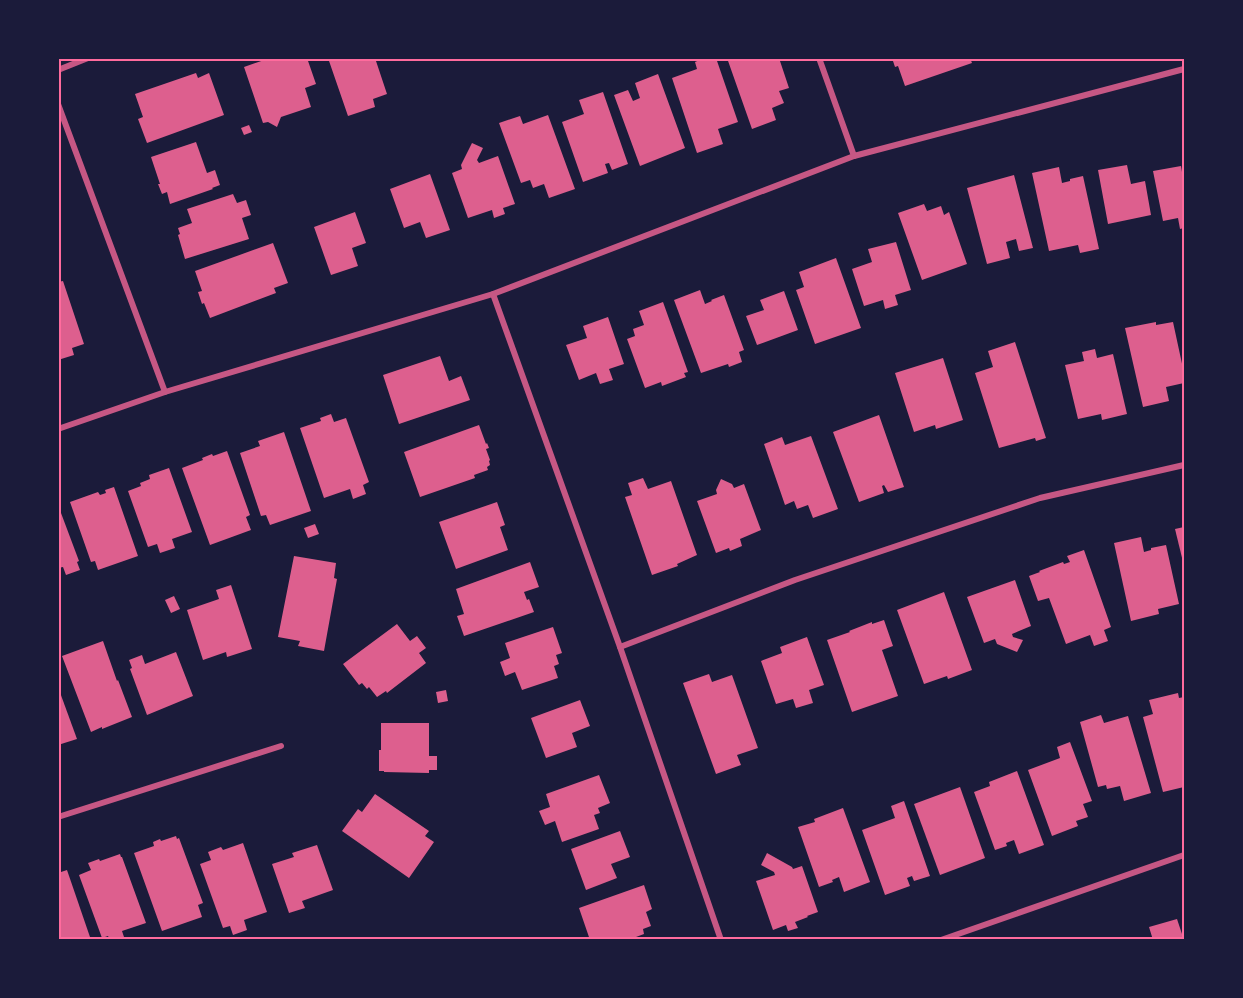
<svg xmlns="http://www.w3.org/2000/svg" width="1243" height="998" viewBox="0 0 1243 998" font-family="'Noto Sans',sans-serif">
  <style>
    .building { fill: #dd5f8e }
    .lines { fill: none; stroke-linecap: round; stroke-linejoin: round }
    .minor { stroke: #c65784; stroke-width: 6 }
    .neatline { fill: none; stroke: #ff6b9d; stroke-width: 2 }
  </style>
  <rect width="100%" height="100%" fill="#1b1b3a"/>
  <g class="building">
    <polygon points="270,58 295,58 296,61 307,58 316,84 305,88 311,107 281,117 277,127 268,122 263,123 244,67"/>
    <polygon points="328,58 375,58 387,94 373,99 375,107 348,116"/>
    <polygon points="704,58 716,58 738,122 718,129 723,144 697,153 672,78 697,69 695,62"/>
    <polygon points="727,58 779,58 789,88 779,91 784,103 772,108 776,120 752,129"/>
    <polygon points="892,58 970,58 972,63 905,86 898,66 895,67"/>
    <polygon points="196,73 198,78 209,73 224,115 147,143 138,119 143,117 135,94"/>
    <polygon points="658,74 685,148 640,166 614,95 628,90 633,101 640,98 635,83"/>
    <polygon points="603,92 628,164 612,170 609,163 605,164 608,173 583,182 562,122 584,114 579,100"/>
    <polygon points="548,115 575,189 549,198 544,184 533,188 530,180 521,183 499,123 520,116 523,124"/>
    <polygon points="249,125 252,132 244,135 241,128"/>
    <polygon points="196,142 207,173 215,170 220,185 212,188 213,189 170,204 167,192 162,194 158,184 160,184 151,157"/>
    <polygon points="472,143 483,148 477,160 479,163 498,156 515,204 503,208 505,214 494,218 492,210 468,218 452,173 462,169 461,165"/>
    <polygon points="1127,165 1131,184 1145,181 1151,215 1108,224 1098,170"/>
    <polygon points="1181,166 1183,178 1184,178 1184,228 1180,229 1178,218 1163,221 1153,171"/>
    <polygon points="1059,167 1062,183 1070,181 1070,179 1083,176 1099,249 1080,253 1078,245 1049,251 1032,173"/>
    <polygon points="430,174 450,230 426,238 420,222 404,228 390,189"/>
    <polygon points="1014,175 1033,248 1019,251 1016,239 1006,242 1010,258 987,264 967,188"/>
    <polygon points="233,194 237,203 246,200 251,215 242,218 249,239 185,259 178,235 180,234 178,228 192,223 187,209"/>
    <polygon points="924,204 927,211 941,206 944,215 949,212 967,264 922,280 898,213"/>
    <polygon points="355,212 366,243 352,248 358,266 331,275 314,227"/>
    <polygon points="896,242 911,290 895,295 898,305 885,309 883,300 864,306 852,269 872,262 868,249"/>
    <polygon points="273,243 288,283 274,288 276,293 210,318 204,303 202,304 198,292 202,291 195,271"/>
    <polygon points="836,258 861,328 815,344 796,290 804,287 799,272"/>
    <polygon points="63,281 84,344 72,348 74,355 58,360 58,282"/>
    <polygon points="700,290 705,304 712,301 711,300 724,295 744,350 739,352 742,362 729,367 728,364 701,373 674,300"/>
    <polygon points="784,291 798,330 757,345 746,316 764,310 760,300"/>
    <polygon points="663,302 688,372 684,373 686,377 662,386 661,382 645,388 627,339 635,336 633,329 644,325 639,311"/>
    <polygon points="608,317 624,364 609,369 613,380 600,384 596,373 579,380 566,345 587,338 583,326"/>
    <polygon points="1156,322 1156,325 1173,322 1184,373 1184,383 1166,387 1169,401 1143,407 1125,328"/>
    <polygon points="1015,342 1046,438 1036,441 1035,438 999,448 975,373 993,367 988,351"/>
    <polygon points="1095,349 1097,358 1113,354 1127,414 1102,420 1101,414 1078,419 1065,365 1084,361 1082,352"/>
    <polygon points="440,356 449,381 461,376 470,400 399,424 383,375"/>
    <polygon points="943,358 963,420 936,429 935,425 914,432 895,373"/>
    <polygon points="331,414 334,422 346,418 369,482 363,485 366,494 353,499 350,489 324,498 300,428 321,421 320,418"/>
    <polygon points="879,415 904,487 888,492 884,485 882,486 884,493 859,502 833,432"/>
    <polygon points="479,425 486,444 487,443 489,448 486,449 490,460 489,461 490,465 487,467 488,470 474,475 475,478 420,497 404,452"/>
    <polygon points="284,432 311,511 270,525 266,515 261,516 240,453 260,446 258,441"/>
    <polygon points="811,436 838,509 813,518 808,505 797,509 794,501 785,505 764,444 782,437 785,445"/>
    <polygon points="227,451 250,515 246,517 251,530 210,545 182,468 203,460 202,458 212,454 213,456"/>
    <polygon points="169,468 192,532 172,539 175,548 160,553 157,544 148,547 128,491 141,486 140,483 150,479 149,475"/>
    <polygon points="643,478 648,489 671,481 697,555 677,564 678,566 652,575 625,497 632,495 628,483"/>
    <polygon points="721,479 732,484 734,488 744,484 761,530 740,539 742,546 730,551 729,548 716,553 697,501 717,494 716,490"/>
    <polygon points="114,487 138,556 98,570 95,561 91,562 70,502 98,492 100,495 106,493 105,490"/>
    <polygon points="497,502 505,525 500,527 508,550 456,569 439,522"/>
    <polygon points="58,505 79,561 77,562 80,570 66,575 63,567 58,568"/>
    <polygon points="315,524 319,534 308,538 304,528"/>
    <polygon points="1184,527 1184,566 1175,529"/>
    <polygon points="1141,537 1144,552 1151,550 1151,548 1166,545 1179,604 1158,609 1159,614 1131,621 1114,543"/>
    <polygon points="1084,550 1111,627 1104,630 1108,641 1094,646 1090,635 1066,644 1049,598 1038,601 1029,576 1040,572 1039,571 1063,562 1064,564 1070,562 1067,556"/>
    <polygon points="294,556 336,563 334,578 337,579 324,651 298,646 300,641 278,637"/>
    <polygon points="530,562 539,587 524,592 527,600 529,599 534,612 464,636 457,616 464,614 456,589"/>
    <polygon points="1015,580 1031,626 1012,634 1013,637 1023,640 1017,652 997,644 995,639 984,643 967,597"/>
    <polygon points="231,585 252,649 227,657 226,652 203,660 187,610 219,599 216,590"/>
    <polygon points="944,592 972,670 948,679 947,676 924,684 897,610"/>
    <polygon points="174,596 180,609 171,613 165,600"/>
    <polygon points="884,620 893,646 882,650 898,696 852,712 827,640 850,632 849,631 872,622 872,624"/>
    <polygon points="397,624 410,641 417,636 426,648 419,653 426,663 387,693 386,691 377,697 369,687 367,689 362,683 359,685 343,664"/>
    <polygon points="553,627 562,653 556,655 559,664 554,666 558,678 522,690 515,672 505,676 500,662 510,658 505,643"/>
    <polygon points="807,637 824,685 809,690 813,703 796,708 793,699 776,704 761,661 782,653 780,647"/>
    <polygon points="103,641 117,681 118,680 132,717 102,729 102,727 91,732 62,656"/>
    <polygon points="176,652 193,696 147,715 130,669 132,668 129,660 142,655 145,664"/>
    <polygon points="709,674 712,682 732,675 758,748 737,755 741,765 716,774 683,683"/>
    <polygon points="58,687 77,739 58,745"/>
    <polygon points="446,690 448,701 438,703 436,692"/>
    <polygon points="1178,693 1179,698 1184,697 1184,787 1163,792 1143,717 1153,714 1149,700"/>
    <polygon points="580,700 590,726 572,733 577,747 546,758 531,718"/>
    <polygon points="1101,715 1104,723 1128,716 1151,793 1124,801 1120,786 1107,789 1106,785 1098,787 1080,722"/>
    <polygon points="381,723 429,723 429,756 437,756 437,770 429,770 429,773 384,772 384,771 379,771 379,750 381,750"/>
    <polygon points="1070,742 1092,801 1083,804 1088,817 1076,821 1078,826 1052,836 1028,770 1060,758 1057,747"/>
    <polygon points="1017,771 1044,845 1019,854 1014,840 1006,843 1007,846 995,850 974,792 990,786 989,782"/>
    <polygon points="599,775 610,803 598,808 600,813 594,815 599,829 562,842 555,821 545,825 539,811 550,807 546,794"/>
    <polygon points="960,787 985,858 940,875 914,804"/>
    <polygon points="375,794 429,831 425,836 434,842 409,878 342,831 358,809 362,812"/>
    <polygon points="904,801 930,876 914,881 912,876 907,878 910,886 885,895 862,830 895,818 891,806"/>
    <polygon points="843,808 870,882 844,892 839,877 832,880 833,882 819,887 798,827 815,822 814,819"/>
    <polygon points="620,831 630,857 611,864 617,878 586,890 571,849"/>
    <polygon points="176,836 177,839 179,838 203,903 198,905 202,917 162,931 134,853 154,846 153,842 160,839 161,841"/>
    <polygon points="243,843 267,912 244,920 247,930 233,935 230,926 223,928 200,864 211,860 208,852 221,847 223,850"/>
    <polygon points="317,845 333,890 302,901 305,908 289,913 272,864 294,857 292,853"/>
    <polygon points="767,853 792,867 793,869 802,866 818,912 807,916 808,917 795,922 798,928 788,931 786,925 773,930 756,881 775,875 774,872 761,865"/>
    <polygon points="120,854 121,857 122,857 146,923 122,931 125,940 110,940 108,936 102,938 79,875 91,870 88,863 99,859 100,861"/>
    <polygon points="67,870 91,940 58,940 58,873"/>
    <polygon points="644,885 652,909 646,912 651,926 643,929 644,934 628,940 590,940 579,908"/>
    <polygon points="1177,919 1183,937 1184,936 1184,940 1153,940 1149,927"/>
  </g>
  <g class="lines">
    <g class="minor">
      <polyline points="819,58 854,156"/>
      <polyline points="58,70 88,58"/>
      <polyline points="58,104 165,392"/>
      <polyline points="493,294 620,647 721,940"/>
      <polyline points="58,429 165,392 493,294 854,156 1184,69"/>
      <polyline points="620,647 795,580 1040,498 1184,465"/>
      <polyline points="58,817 281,746"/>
      <polyline points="941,940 1184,855"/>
    </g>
  </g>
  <rect width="1243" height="998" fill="none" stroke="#1b1b3a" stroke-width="120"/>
  <rect x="60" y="60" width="1123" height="878" class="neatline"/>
</svg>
